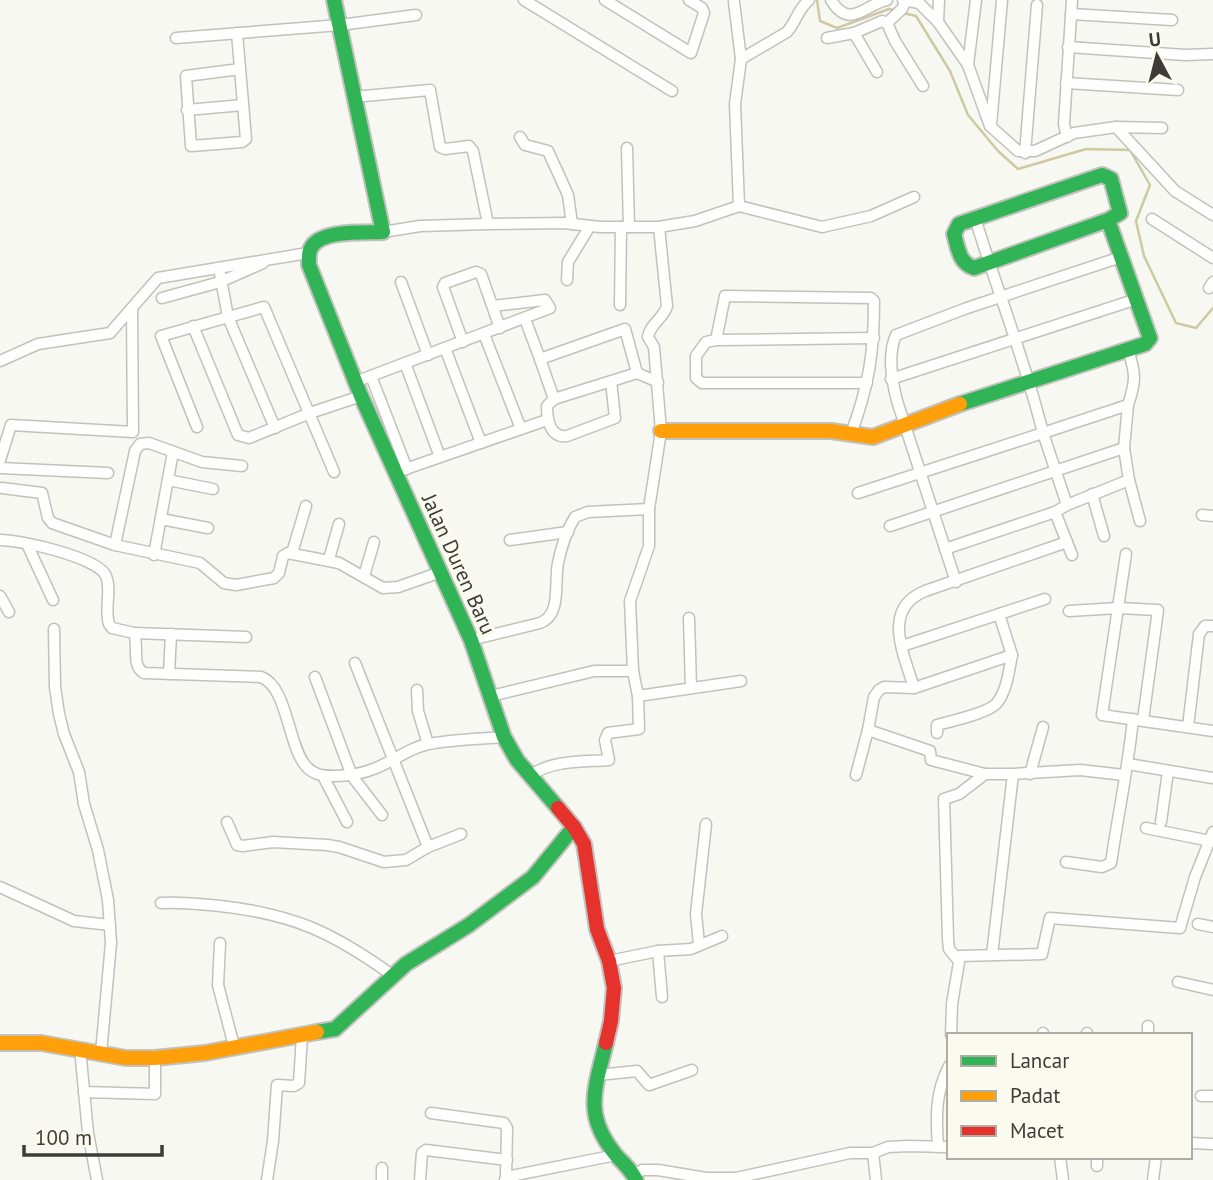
<svg xmlns="http://www.w3.org/2000/svg" width="1213" height="1180" viewBox="0 0 1213 1180" font-family="'PT Sans',sans-serif">
  <style>
    .lines { fill: none; stroke-linecap: round; stroke-linejoin: round }
    .stream { stroke: #cec9a0; stroke-width: 2.5 }
    .street-casing { stroke: #c1c1bd; stroke-width: 13 }
    .fast-casing { stroke: #c1c1bd; stroke-width: 18 }
    .slow-casing { stroke: #c1c1bd; stroke-width: 18 }
    .jam-casing { stroke: #c1c1bd; stroke-width: 18 }
    .street { stroke: #fefefd; stroke-width: 10 }
    .fast { stroke: #30b455; stroke-width: 14 }
    .slow { stroke: #ff9f0a; stroke-width: 14 }
    .jam { stroke: #e5322d; stroke-width: 14 }
    .labels { text-anchor: middle; dominant-baseline: central; stroke-width: 7; stroke-linejoin: round; paint-order: stroke }
    .street-label { font-size: 21px; fill: #3d3c38; stroke: #fbfaef }
  </style>
  <rect width="100%" height="100%" fill="#f8f8f2"/>
  <g class="lines">
    <g class="stream">
      <polyline points="817,0 820,21 837,28 889,9 897,11"/>
      <polyline points="903,13 916,16 950,71 968,115 998,151 1018,169 1086,149 1130,150 1150,185 1136,221 1144,256 1176,323 1196,328 1213,308"/>
    </g>
    <defs>
      <g id="street">
        <polyline points="524,0 672,91"/>
        <polyline points="605,0 691,53 704,13 702,8 689,0"/>
        <path d="M831,0C850,31 865,4 887,0"/>
        <polyline points="903,0 919,3 938,22 968,65 990,126 1018,151 1035,151 1074,133 1116,127 1175,191 1213,215"/>
        <polyline points="734,2 741,59"/>
        <polyline points="1071,14 1172,20"/>
        <polyline points="938,22 939,0"/>
        <polyline points="887,23 895,41 923,86"/>
        <polyline points="237,33 246,139 242,142 191,146 186,76 240,69"/>
        <polyline points="854,33 877,72"/>
        <polyline points="176,38 340,25 416,15"/>
        <polyline points="827,38 854,33 882,21 887,23 902,9 906,0"/>
        <polyline points="1068,47 1185,55 1213,54"/>
        <polyline points="968,65 976,0"/>
        <polyline points="1066,83 1178,90"/>
        <polyline points="353,97 430,90 440,147 445,149 469,146 473,151 488,224"/>
        <polyline points="187,110 243,105"/>
        <polyline points="991,125 1002,0"/>
        <polyline points="1116,127 1162,128"/>
        <polyline points="520,137 525,145 548,151 568,195 572,224"/>
        <polyline points="1067,137 1064,124 1072,0"/>
        <polyline points="627,148 629,227"/>
        <polyline points="1025,153 1037,5"/>
        <polyline points="739,206 822,227 871,216 914,197"/>
        <polyline points="1152,219 1213,258"/>
        <path d="M383,232L420,226L488,224L564,223L600,227H659L695,221L739,206L735,104L741,59L787,32C796,22 798,9 809,0"/>
        <polyline points="219,268 228,317 275,428"/>
        <polyline points="567,280 568,262 590,226"/>
        <polyline points="401,282 428,355"/>
        <polyline points="1209,288 1213,282"/>
        <polyline points="162,298 220,282 263,263"/>
        <polyline points="620,305 621,227"/>
        <polyline points="525,319 540,359 625,329 637,373"/>
        <polyline points="193,326 238,435 249,438 310,413 361,396"/>
        <polyline points="484,334 521,429"/>
        <polyline points="716,340 874,338"/>
        <polyline points="463,342 443,287 445,283 476,272 481,274 500,328"/>
        <polyline points="445,348 481,443"/>
        <polyline points="540,359 554,399"/>
        <polyline points="0,361 38,344 110,333 158,278 308,253"/>
        <polyline points="405,363 440,457"/>
        <polyline points="371,376 407,469"/>
        <polyline points="891,379 1137,299"/>
        <path d="M611,381L615,418L567,436C550,438 547,420 547,406L554,399L637,373L658,382"/>
        <polyline points="355,382 550,308 545,300 493,306"/>
        <polyline points="197,427 161,336 264,307 334,472"/>
        <path d="M851,434C869,385 874,353 874,301L871,298L725,296L716,340L706,342L696,356V378L702,383H867"/>
        <polyline points="1124,448 1128,405"/>
        <polyline points="0,460 11,425 133,432 132,309"/>
        <polyline points="0,468 108,473"/>
        <polyline points="394,473 547,420"/>
        <polyline points="168,480 213,489"/>
        <polyline points="1129,480 1140,521"/>
        <polyline points="2,488 42,493 48,518 52,523 115,545 200,563 224,583 236,585 274,578 279,573 283,556 288,553 339,563 383,588 398,587 441,572"/>
        <path d="M858,493L1043,433C1025,360 997,290 975,218"/>
        <polyline points="1092,494 1104,536"/>
        <polyline points="1055,512 1072,555"/>
        <polyline points="1202,515 1213,516"/>
        <polyline points="161,519 208,528"/>
        <polyline points="890,526 1124,448 1129,480 1067,505"/>
        <path d="M0,540C20,540 98,557 106,576C112,590 104,609 109,624L112,628L134,633C139,646 131,666 144,673L261,677C287,686 288,744 305,765C313,775 323,776 334,776C349,776 362,774 376,768C394,761 410,747 429,744C454,739 480,739 504,737"/>
        <polyline points="510,540 568,532"/>
        <polyline points="27,544 53,600"/>
        <polyline points="115,545 135,451 140,444 149,443 202,462 242,466"/>
        <path d="M945,549L1055,512L1067,505L1043,433L1128,405C1136,381 1136,374 1128,350"/>
        <polyline points="292,553 306,506"/>
        <polyline points="1126,554 1102,715 1213,731"/>
        <polyline points="154,555 173,452"/>
        <polyline points="329,559 339,524"/>
        <polyline points="364,576 374,542"/>
        <path d="M956,582L897,401C892,381 887,355 896,335L967,308L1121,257"/>
        <polyline points="0,596 9,612"/>
        <polyline points="1069,611 1118,608 1158,610 1143,720"/>
        <polyline points="999,614 1012,655 914,688 884,687 879,690 874,697 868,730 930,751 931,760 985,774 1013,774"/>
        <polyline points="689,618 691,688"/>
        <polyline points="54,629 55,687 59,714 64,734 79,772 84,804 98,850 108,900 111,943 101,1053"/>
        <polyline points="134,633 246,637"/>
        <path d="M471,640L540,623C562,615 554,582 558,563C561,548 567,530 575,517L588,512L649,509"/>
        <polyline points="902,646 1045,599"/>
        <polyline points="355,663 428,847 461,834"/>
        <polyline points="633,671 638,696 741,681"/>
        <polyline points="169,674 171,634"/>
        <polyline points="315,677 352,776 382,815"/>
        <path d="M914,688C904,654 881,609 925,591L1067,542"/>
        <polyline points="417,690 418,711 428,744"/>
        <path d="M491,696L594,671H633L630,601L649,546V509L661,431L654,347L648,337C650,324 663,319 667,306L659,227"/>
        <polyline points="1188,727 1199,634 1205,626 1213,626"/>
        <path d="M937,733V725C951,721 988,713 996,704C1007,692 1009,670 1012,655"/>
        <polyline points="1128,764 1213,778"/>
        <polyline points="1030,774 1043,727"/>
        <polyline points="856,775 868,730"/>
        <polyline points="323,776 347,822"/>
        <path d="M530,776C550,760 584,762 609,760L605,740L608,733L639,729L638,696"/>
        <polyline points="227,822 237,845 243,846 273,842 327,845 339,847 384,862 406,860 428,847"/>
        <polyline points="1161,822 1168,771"/>
        <polyline points="1146,828 1210,841"/>
        <path d="M1066,862L1102,867L1111,863C1118,815 1128,768 1133,719"/>
        <polyline points="0,887 74,921 110,925"/>
        <path d="M161,903C181,902 200,904 220,906C293,914 332,932 392,975"/>
        <polyline points="1198,924 1213,927"/>
        <polyline points="220,943 218,985 234,1046"/>
        <polyline points="699,944 696,914 706,824"/>
        <polyline points="658,951 662,997"/>
        <polyline points="992,955 1013,774 1080,770 1124,775"/>
        <polyline points="958,960 949,949 948,939 944,799 959,794 985,774"/>
        <polyline points="609,961 658,951 691,949 722,936"/>
        <polyline points="1178,982 1213,990"/>
        <polyline points="1043,1033 1043,1035"/>
        <polyline points="951,1035 952,1004 960,956 1042,954 1050,918 1180,928 1195,877 1213,832"/>
        <polyline points="1087,1035 1087,1033"/>
        <polyline points="1148,1035 1148,1026"/>
        <polyline points="80,1048 88,1133 97,1180"/>
        <polyline points="598,1075 637,1071 649,1085 692,1070"/>
        <polyline points="84,1092 155,1094 155,1058"/>
        <polyline points="1201,1096 1213,1096"/>
        <polyline points="431,1113 504,1123 507,1128 506,1177"/>
        <polyline points="1190,1143 1213,1144"/>
        <path d="M938,1147C936,1117 935,1093 949,1066"/>
        <polyline points="873,1153 876,1180"/>
        <polyline points="1060,1157 1063,1180"/>
        <polyline points="1097,1157 1097,1166"/>
        <polyline points="634,1175 642,1170 658,1170 706,1178 736,1178 850,1153 873,1153 888,1147 908,1146 949,1147"/>
        <polyline points="267,1180 273,1141 277,1085 294,1086 299,1083 302,1036"/>
        <polyline points="382,1180 382,1168"/>
        <polyline points="420,1180 422,1153 426,1150 507,1160"/>
        <polyline points="505,1180 506,1177 616,1155"/>
        <polyline points="1153,1180 1156,1157"/>
      </g>
      <g id="fast">
        <path d="M334,0L383,232C365,233 320,229 311,248C308,253 309,259 309,265L361,396L471,640L504,737L517,760L558,808"/>
        <path d="M960,404L1145,344L1150,338L1108,220L1120,213L1111,179L1102,175L959,224L954,234C958,248 959,263 974,268L1108,220"/>
        <polyline points="317,1032 335,1029 406,964 469,925 533,877 574,827"/>
        <path d="M606,1043C595,1089 583,1114 615,1154C624,1165 629,1166 636,1180"/>
      </g>
      <g id="slow">
        <polyline points="661,431 831,431 873,437 960,404"/>
        <polyline points="0,1043 41,1043 126,1058 155,1058 205,1053 317,1032"/>
      </g>
      <polyline id="jam" points="558,808 574,827 584,844 597,929 609,961 614,988 611,1021 606,1043"/>
    </defs>
    <use href="#street" class="street-casing"/>
    <use href="#fast" class="fast-casing"/>
    <use href="#slow" class="slow-casing"/>
    <use href="#jam" class="jam-casing"/>
    <use href="#street" class="street"/>
    <use href="#fast" class="fast"/>
    <use href="#slow" class="slow"/>
    <use href="#jam" class="jam"/>
  </g>
  <g class="labels">
    <g class="street-label">
      <text transform="translate(459 564) rotate(66)">Jalan Duren Baru</text>
    </g>
  </g>
  <rect x="947" y="1033" width="245" height="126" fill="#fbfaef" stroke="#afaea6" stroke-width="2"/>
  <rect x="961" y="1056" width="35" height="10" fill="#30b455" stroke="#afaea6" stroke-width="2"/>
  <text x="1010" y="1068" font-size="21" fill="#3d3c38">Lancar</text>
  <rect x="961" y="1091" width="35" height="10" fill="#ff9f0a" stroke="#afaea6" stroke-width="2"/>
  <text x="1010" y="1103" font-size="21" fill="#3d3c38">Padat</text>
  <rect x="961" y="1126" width="35" height="10" fill="#e5322d" stroke="#afaea6" stroke-width="2"/>
  <text x="1010" y="1138" font-size="21" fill="#3d3c38">Macet</text>
  <g transform="translate(1157 56) rotate(353)" stroke="#fbfaef" stroke-width="5" paint-order="stroke">
  <path d="M0-5L12 26L0 18L-12 26Z" fill="#3d3c38"/>
  <text y="-10" font-size="19" font-weight="bold" text-anchor="middle" fill="#3d3c38">U</text>
  </g>
  <path d="M24 1145v10h138v-10" fill="none" stroke="#3d3c38" stroke-width="3.5"/>
  <text x="35" y="1145" font-size="21" fill="#3d3c38" stroke="#fbfaef" stroke-width="5" paint-order="stroke">100 m</text>
</svg>
